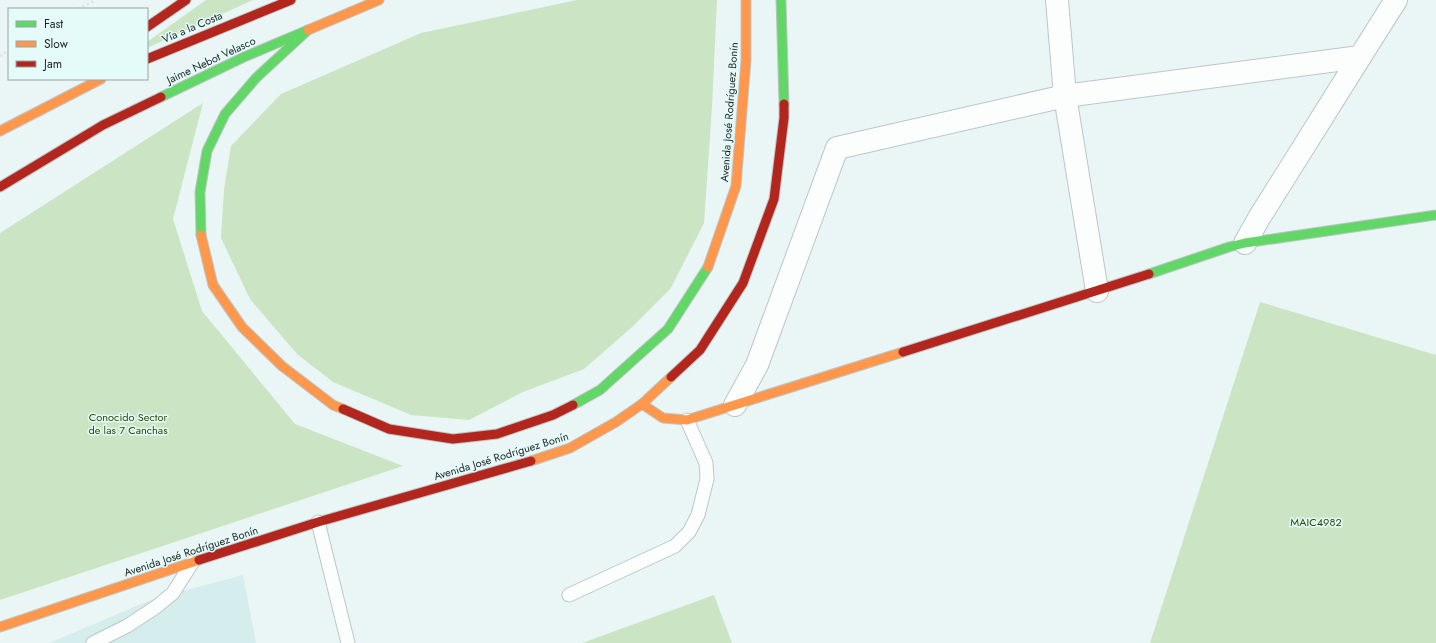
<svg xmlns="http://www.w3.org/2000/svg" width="1436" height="643" viewBox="0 0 1436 643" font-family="Jost,sans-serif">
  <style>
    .built { fill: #d6eded }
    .green { fill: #cbe5c4 }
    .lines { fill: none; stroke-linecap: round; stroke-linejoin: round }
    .lane-casing { stroke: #bdc6c6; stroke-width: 15 }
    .street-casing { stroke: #bdc6c6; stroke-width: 24 }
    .fast-casing { stroke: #bdc6c6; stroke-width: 11 }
    .slow-casing { stroke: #bdc6c6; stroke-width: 11 }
    .jam-casing { stroke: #bdc6c6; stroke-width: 11 }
    .path { stroke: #dfe2e2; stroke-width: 2.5; stroke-dasharray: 2 3; stroke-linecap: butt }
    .lane { stroke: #fcfefe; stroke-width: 13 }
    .street { stroke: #fcfefe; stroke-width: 22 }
    .fast { stroke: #63d668; stroke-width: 9 }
    .slow { stroke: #ff974d; stroke-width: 9 }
    .jam { stroke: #b3261e; stroke-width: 9 }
    .labels { text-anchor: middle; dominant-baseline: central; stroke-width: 3; stroke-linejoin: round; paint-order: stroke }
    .street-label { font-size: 11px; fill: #1b2323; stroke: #e5fbfa }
    .park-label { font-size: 11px; fill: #254a00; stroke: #e5fbfa }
  </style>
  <rect width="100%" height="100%" fill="#eaf6f6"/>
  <polygon class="built" points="243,575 256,643 49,643 153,599"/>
  <g class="green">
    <polygon points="206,0 253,0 147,48 147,42"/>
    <polygon points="577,0 717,0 712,107 704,223 671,288 631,328 584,369 523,392 469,420 411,415 333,382 297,354 250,299 221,238 224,189 231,146 281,94 421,33"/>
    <polygon points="203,103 173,219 202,311 295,424 403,466 0,600 0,233"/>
    <polygon points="1260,302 1436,355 1436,643 1150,643"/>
    <polygon points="714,595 732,643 582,643"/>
  </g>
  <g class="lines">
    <defs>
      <g id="lane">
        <polyline points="318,522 348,643"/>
        <polyline points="569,595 675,546 689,532 698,515 707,479 706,463 687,420"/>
        <polyline points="93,643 127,626 156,607 173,593 192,563"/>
      </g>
      <g id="street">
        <polyline points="1057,0 1065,96 1097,291"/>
        <polyline points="1245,243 1259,218 1360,57"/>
        <polyline points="735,405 757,365 837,148 1065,96 1360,57 1396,0"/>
      </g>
      <g id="fast">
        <polyline points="781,0 784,104"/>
        <polyline points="161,97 244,57 308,30"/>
        <polyline points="201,235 200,192 207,151 225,114 256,78 308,30"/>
        <polyline points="1149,274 1229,247 1245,243 1436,215"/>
        <polyline points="573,405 600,390 668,329 708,267"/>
      </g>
      <g id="slow">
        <polyline points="308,30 379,0"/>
        <polyline points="0,131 101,79"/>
        <polyline points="201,235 213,285 242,327 282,366 333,405 343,409"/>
        <polyline points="708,267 736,186 746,60 746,0"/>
        <polyline points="642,404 663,418 687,420 903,352"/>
        <polyline points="531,461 570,448 616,422 642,404 671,377"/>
        <polyline points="0,627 199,560"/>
      </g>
      <g id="jam">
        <polyline points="147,27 186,0"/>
        <polyline points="147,59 291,0"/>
        <polyline points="0,187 103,125 161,97"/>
        <polyline points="903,352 1149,274"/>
        <polyline points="671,377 700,350 743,283 774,199 784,118 784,104"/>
        <polyline points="343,409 389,429 453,439 497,434 553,415 573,405"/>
        <polyline points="199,560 318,522 531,461"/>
      </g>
    </defs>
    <use href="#lane" class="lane-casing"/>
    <use href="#street" class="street-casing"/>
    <use href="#fast" class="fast-casing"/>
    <use href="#slow" class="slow-casing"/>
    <use href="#jam" class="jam-casing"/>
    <g class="path">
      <polyline points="78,9 96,0"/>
      <polyline points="0,56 9,50"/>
    </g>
    <use href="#lane" class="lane"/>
    <use href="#street" class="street"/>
    <use href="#fast" class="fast"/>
    <use href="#slow" class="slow"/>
    <use href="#jam" class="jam"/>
  </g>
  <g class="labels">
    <g class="street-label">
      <text transform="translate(192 27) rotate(-23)">Vía a la Costa</text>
      <text transform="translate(211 60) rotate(-25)">Jaime Nebot Velasco</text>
      <text transform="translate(729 112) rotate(-86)">Avenida José Rodríguez Bonín</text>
      <text transform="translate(501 456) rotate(-17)">Avenida José Rodríguez Bonín</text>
      <text transform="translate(191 551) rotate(-18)">Avenida José Rodríguez Bonín</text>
    </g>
    <g class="park-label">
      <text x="128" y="417">Conocido Sector<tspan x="128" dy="13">de las 7 Canchas</tspan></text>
      <text x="1316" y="522">MAIC4982</text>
    </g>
  </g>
  <rect x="8" y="8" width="140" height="72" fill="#e5fbfa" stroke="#94a5a4"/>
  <rect x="16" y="21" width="20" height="6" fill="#63d668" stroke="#94a5a4"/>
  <text x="44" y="28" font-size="12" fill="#1b2323">Fast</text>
  <rect x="16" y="41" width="20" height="6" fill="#ff974d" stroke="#94a5a4"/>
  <text x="44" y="48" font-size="12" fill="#1b2323">Slow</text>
  <rect x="16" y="61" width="20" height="6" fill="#b3261e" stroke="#94a5a4"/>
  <text x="44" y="68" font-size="12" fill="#1b2323">Jam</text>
</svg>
